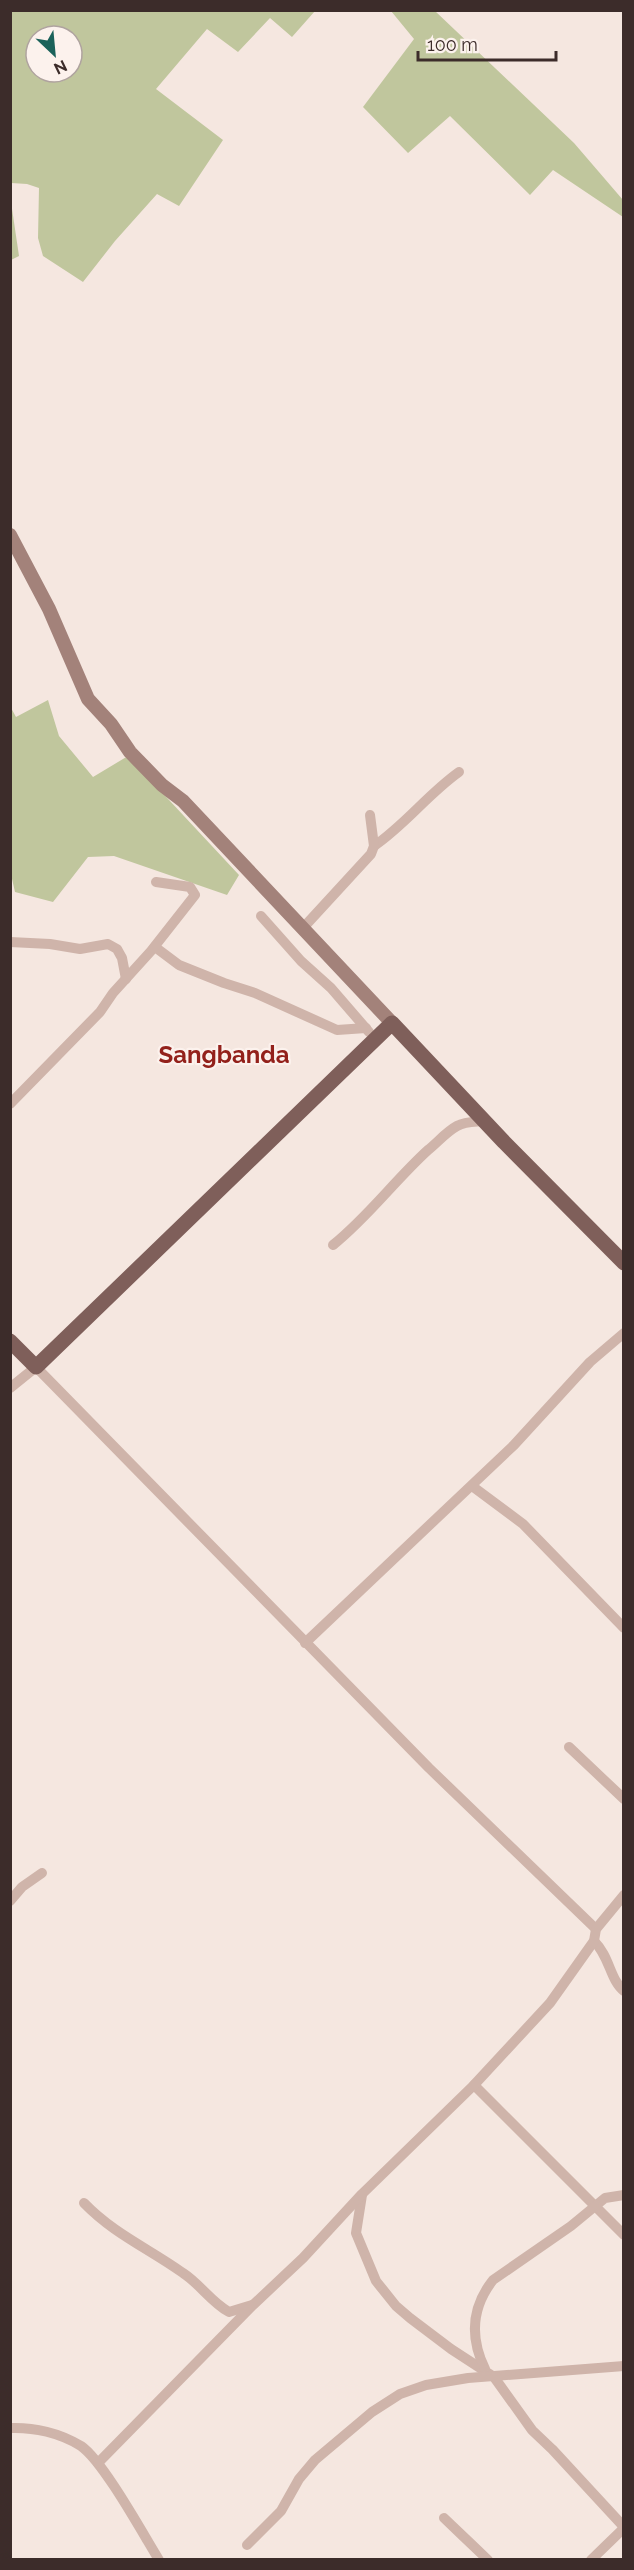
<svg xmlns="http://www.w3.org/2000/svg" width="634" height="2570" viewBox="0 0 634 2570" font-family="Raleway,sans-serif">
  <style>
    .green { fill: #c0c69d; fill-rule: evenodd }
    .lines { fill: none; stroke-linecap: round; stroke-linejoin: round }
    .street { stroke: #cfb4aa; stroke-width: 10 }
    .secondary { stroke: #a3827a; stroke-width: 14 }
    .primary { stroke: #7f5f5a; stroke-width: 15 }
    .labels { text-anchor: middle; dominant-baseline: central; stroke-width: 4.5; stroke-linejoin: round; paint-order: stroke }
    .district-label { font-size: 24px; font-weight: bold; fill: #93211b; stroke: #fcf2ed }
  </style>
  <rect width="100%" height="100%" fill="#f5e7e0"/>
  <g class="green">
    <path d="M10,11L11,10L315,11L292,37L270,18L238,52L207,29L156,89L223,140L179,206L157,194L115,241L83,282L43,256L38,238L39,188L27,184L11,183ZM36,36H72V72H36Z"/>
    <polygon points="391,11 435,11 574,143 623,200 623,217 553,170 530,195 450,116 408,153 363,107 414,39"/>
    <polygon points="11,202 19,256 11,260 10,260"/>
    <polygon points="48,700 59,736 93,777 128,756 239,875 227,895 114,856 88,857 53,902 15,892 10,870 10,706 16,717"/>
  </g>
  <g class="lines">
    <g class="street">
      <path d="M374,846C405,825 428,794 459,772"/>
      <polyline points="261,916 301,961 331,988 369,1032"/>
      <polyline points="303,928 371,854 374,846 370,815"/>
      <polyline points="10,942 50,944 80,949 108,944 117,949 122,958 126,979"/>
      <polyline points="155,947 179,965 224,983 255,993 337,1030 366,1028"/>
      <polyline points="10,1104 100,1012 113,993 151,951 195,895 190,887 156,882"/>
      <path d="M333,1245C368,1217 395,1180 428,1150C438,1142 446,1132 457,1126C466,1121 475,1122 484,1121"/>
      <polyline points="10,1388 36,1367 429,1768 596,1929"/>
      <polyline points="472,1486 523,1524 624,1628"/>
      <polyline points="305,1643 514,1445 590,1362 624,1333"/>
      <polyline points="569,1747 624,1799"/>
      <polyline points="10,1901 22,1887 42,1873"/>
      <path d="M594,1941C610,1957 610,1980 624,1991"/>
      <polyline points="474,2085 624,2235"/>
      <polyline points="362,2195 356,2233 376,2281 396,2306 410,2318 451,2349 494,2377 532,2430 552,2449 624,2527"/>
      <path d="M84,2203C114,2234 148,2248 183,2273C200,2284 211,2302 229,2312L252,2305"/>
      <path d="M485,2369C470,2338 471,2308 493,2280L571,2226L605,2198L624,2195"/>
      <path d="M10,2428C34,2427 60,2433 81,2446C103,2461 143,2534 159,2560"/>
      <polyline points="98,2463 253,2305 303,2258 362,2194 474,2085 550,2003 594,1941 596,1929 624,1895"/>
      <polyline points="444,2518 488,2560"/>
      <polyline points="247,2545 281,2511 299,2479 315,2460 372,2412 400,2394 426,2385 468,2378 624,2366"/>
      <polyline points="591,2560 624,2528"/>
    </g>
    <polyline class="secondary" points="10,535 49,609 88,699 111,724 130,752 162,785 183,801 392,1023"/>
    <polyline class="primary" points="10,1341 36,1367 392,1023 504,1142 624,1263"/>
  </g>
  <g class="labels">
    <g class="district-label">
      <text x="224" y="1054">Sangbanda</text>
    </g>
  </g>
  <rect width="634" height="2570" fill="none" stroke="#3c2c2a" stroke-width="24"/>
  <g transform="translate(54 54) rotate(154)"><circle r="28" fill="#fcf2ed" stroke="#afa39f" stroke-width="1.5"/>
  <path d="M0-4.5L10 22L0 15L-10 22Z" fill="#1b625a"/>
  <text y="-9" font-size="16" font-weight="bold" text-anchor="middle" fill="#3c2c2a">N</text>
  </g>
  <path d="M418 51v9h138v-9" fill="none" stroke="#3c2c2a" stroke-width="3"/>
  <text x="427" y="51" font-size="18" fill="#3c2c2a" stroke="#fcf2ed" stroke-width="4.5" paint-order="stroke">100 m</text>
</svg>
